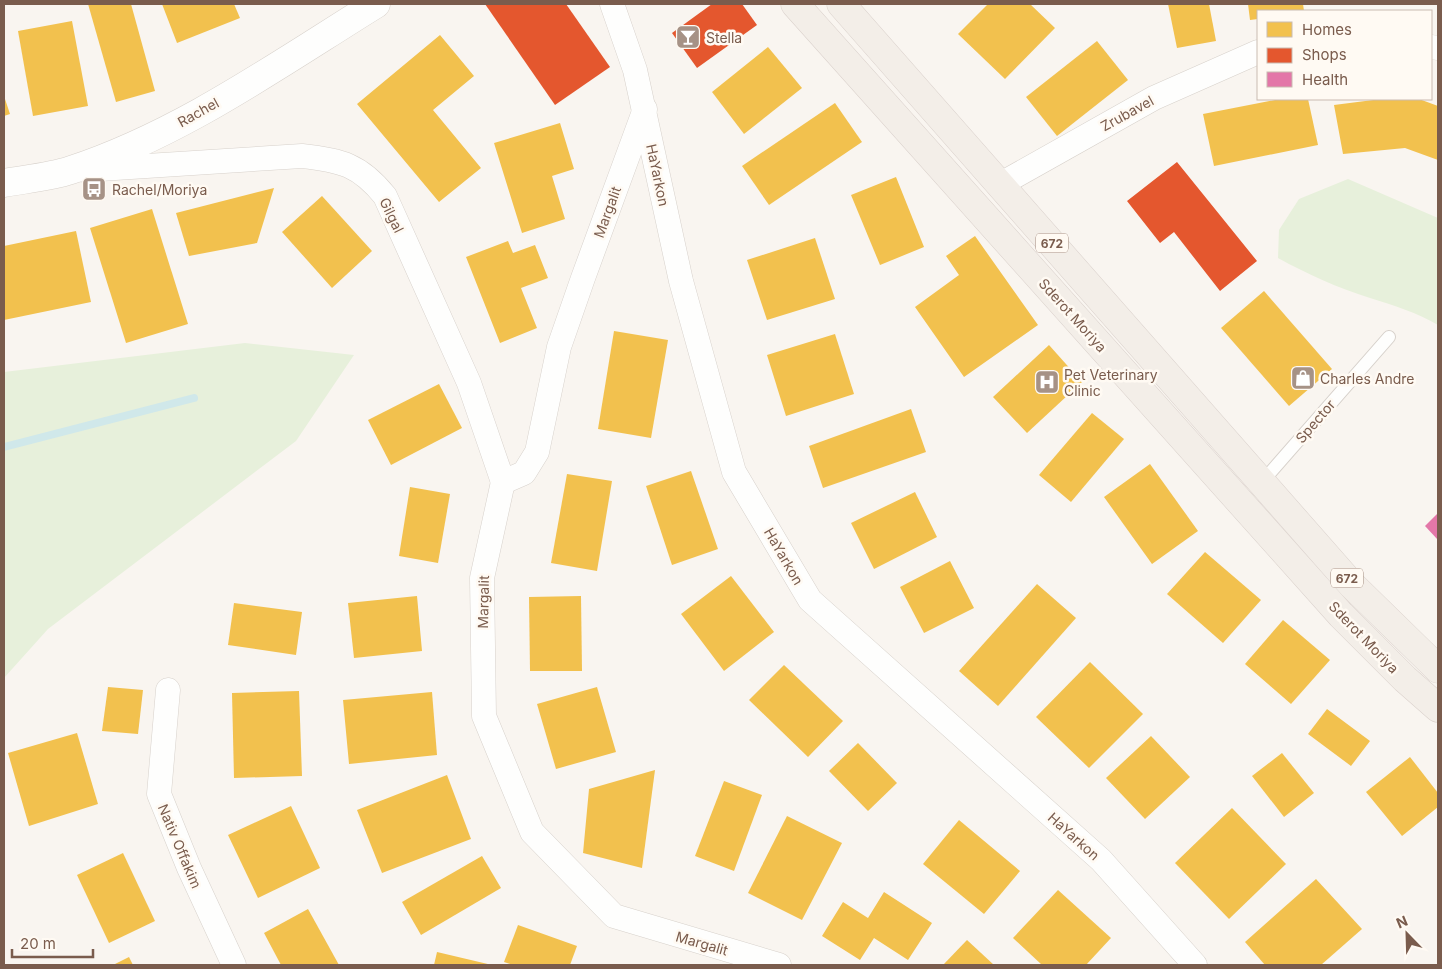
<svg xmlns="http://www.w3.org/2000/svg" width="1442" height="969" viewBox="0 0 1442 969" font-family="Inter,sans-serif">
  <style>
    .green { fill: #e7f0db }
    .homes { fill: #f2c14e }
    .shops { fill: #e4572e }
    .health { fill: #e377a8 }
    .lines { fill: none; stroke-linecap: round; stroke-linejoin: round }
    .stream { stroke: #d0e8ea; stroke-width: 8 }
    .service-casing { stroke: #d7d1cb; stroke-width: 14 }
    .minor-casing { stroke: #d7d1cb; stroke-width: 25 }
    .tertiary-casing { stroke: #d7d1cb; stroke-width: 29 }
    .primary-casing { stroke: #dad1cc; stroke-width: 29 }
    .service { stroke: #fefefd; stroke-width: 12 }
    .minor { stroke: #fefefd; stroke-width: 24 }
    .tertiary { stroke: #fefefd; stroke-width: 28 }
    .primary { stroke: #f3eee8; stroke-width: 28 }
    .labels { text-anchor: middle; dominant-baseline: central; stroke-width: 5; stroke-linejoin: round; paint-order: stroke }
    .shield { fill: #fffaf3; stroke: #a28b7f; stroke-width: 1 }
    .shield-label { font-size: 12px; font-weight: bold; fill: #7a5c4d }
    .poi-label { font-size: 14px; fill: #7a5c4d; stroke: #fffaf3; text-anchor: start }
    .street-label { font-size: 14px; fill: #7a5c4d; stroke: #fffaf3 }
  </style>
  <rect width="100%" height="100%" fill="#f9f5f0"/>
  <g class="green">
    <path d="M1348,179L1438,218V325C1418,313 1393,305 1370,298C1338,288 1307,274 1278,258L1279,230L1299,199Z"/>
    <polygon points="245,343 354,355 296,441 48,629 4,678 4,372"/>
  </g>
  <g class="homes">
    <polygon points="88,4 131,4 155,91 116,102"/>
    <polygon points="162,4 234,4 240,18 177,43"/>
    <polygon points="988,4 1030,4 1055,28 1005,79 958,34"/>
    <polygon points="1168,4 1209,4 1216,41 1177,48"/>
    <polygon points="1248,4 1303,4 1304,11 1258,11 1258,19 1250,20"/>
    <polygon points="72,21 88,106 33,116 18,31"/>
    <polygon points="440,35 474,76 433,110 481,168 439,202 357,104"/>
    <polygon points="1097,41 1128,80 1057,136 1026,97"/>
    <polygon points="768,47 802,88 744,134 712,92"/>
    <polygon points="4,96 10,114 4,116"/>
    <polygon points="1280,99 1308,99 1318,145 1214,166 1203,114"/>
    <polygon points="1381,99 1419,99 1438,106 1438,160 1405,148 1343,154 1334,105"/>
    <polygon points="835,103 862,142 769,205 742,166"/>
    <polygon points="560,123 574,169 552,176 565,219 522,233 494,143"/>
    <polygon points="896,177 924,247 880,265 851,195"/>
    <polygon points="274,188 257,243 189,256 176,213"/>
    <polygon points="322,196 372,251 332,288 282,232"/>
    <polygon points="152,209 188,324 126,343 90,228"/>
    <polygon points="76,231 91,302 4,320 4,246"/>
    <polygon points="975,236 1038,325 964,377 915,307 959,275 946,256"/>
    <polygon points="815,238 835,299 767,320 747,260"/>
    <polygon points="508,241 513,253 535,245 548,278 521,288 537,328 500,343 466,257"/>
    <polygon points="1264,291 1332,369 1289,406 1221,328"/>
    <polygon points="614,331 668,340 651,438 598,429"/>
    <polygon points="835,334 854,394 786,416 767,355"/>
    <polygon points="1049,345 1082,382 1027,433 993,397"/>
    <polygon points="439,384 462,428 391,465 368,420"/>
    <polygon points="911,409 926,452 823,488 809,446"/>
    <polygon points="1092,413 1124,439 1071,502 1039,475"/>
    <polygon points="1150,464 1198,531 1152,564 1104,497"/>
    <polygon points="691,471 718,549 672,565 646,486"/>
    <polygon points="567,474 612,481 597,571 551,563"/>
    <polygon points="410,487 450,494 438,563 399,556"/>
    <polygon points="915,492 937,537 874,569 851,523"/>
    <polygon points="1205,552 1261,600 1223,643 1167,594"/>
    <polygon points="950,561 974,608 924,633 900,587"/>
    <polygon points="731,576 774,632 724,671 681,614"/>
    <polygon points="1037,584 1076,618 998,706 959,671"/>
    <polygon points="417,596 422,651 354,658 348,603"/>
    <polygon points="581,596 582,671 530,671 529,597"/>
    <polygon points="234,603 302,612 296,655 228,645"/>
    <polygon points="1283,620 1330,660 1291,704 1245,664"/>
    <polygon points="1090,662 1143,714 1089,768 1036,717"/>
    <polygon points="784,665 843,721 808,757 749,700"/>
    <polygon points="108,687 143,690 138,734 102,731"/>
    <polygon points="597,687 616,752 556,769 537,704"/>
    <polygon points="299,691 302,776 234,778 232,693"/>
    <polygon points="432,692 437,755 349,764 343,700"/>
    <polygon points="1327,709 1370,741 1351,766 1308,734"/>
    <polygon points="77,733 98,804 29,826 8,753"/>
    <polygon points="1151,736 1190,777 1145,819 1106,778"/>
    <polygon points="858,743 897,783 868,811 829,771"/>
    <polygon points="1282,753 1314,793 1284,817 1252,776"/>
    <polygon points="1410,757 1438,793 1438,807 1402,836 1366,792"/>
    <polygon points="655,770 642,868 583,853 589,789"/>
    <polygon points="447,775 471,839 382,873 357,810"/>
    <polygon points="724,781 762,795 734,871 695,856"/>
    <polygon points="291,806 320,868 258,898 228,835"/>
    <polygon points="1232,808 1286,864 1229,919 1175,863"/>
    <polygon points="787,816 842,843 802,920 748,893"/>
    <polygon points="959,820 1020,871 984,914 923,864"/>
    <polygon points="123,853 155,921 109,943 77,875"/>
    <polygon points="482,856 501,888 421,935 402,902"/>
    <polygon points="1316,879 1362,929 1321,965 1265,965 1245,942"/>
    <polygon points="1058,890 1111,938 1086,965 1042,965 1013,938"/>
    <polygon points="884,892 932,923 908,960 874,938 860,960 822,936 843,902 868,918"/>
    <polygon points="308,909 339,965 281,965 264,933"/>
    <polygon points="518,925 577,946 570,965 513,965 504,962"/>
    <polygon points="967,940 994,965 943,965"/>
    <polygon points="437,952 492,965 434,965"/>
    <polygon points="129,957 133,965 113,965"/>
  </g>
  <g class="shops">
    <polygon points="485,4 566,4 610,67 555,105"/>
    <polygon points="712,4 742,4 757,25 697,68 672,33"/>
    <polygon points="1177,162 1257,261 1220,291 1174,232 1160,243 1127,201"/>
  </g>
  <polygon class="health" points="1438,513 1438,540 1425,526"/>
  <g class="lines">
    <polyline class="stream" points="4,447 194,398"/>
    <defs>
      <polyline id="service" points="1262,482 1389,337"/>
      <g id="minor">
        <polyline points="612,4 635,70 681,281 734,472 810,600 1101,860 1195,965"/>
        <polyline points="1431,47 1438,48"/>
        <path d="M84,170L302,156C341,160 360,165 385,196L469,383L503,482"/>
        <polyline points="1001,184 1154,98 1258,52"/>
        <polyline points="503,482 482,578 484,716 532,832 614,916 779,965"/>
        <polyline points="503,482 524,473 537,452 559,347 583,278 645,109"/>
        <polyline points="168,690 159,794 189,868 234,965"/>
      </g>
      <path id="tertiary" d="M4,183C26,179 50,177 71,170C181,134 279,64 376,4"/>
      <g id="primary">
        <polyline points="795,4 1341,615 1405,679 1438,708"/>
        <polyline points="841,4 1352,585 1438,669"/>
      </g>
    </defs>
    <use href="#service" class="service-casing"/>
    <use href="#minor" class="minor-casing"/>
    <use href="#tertiary" class="tertiary-casing"/>
    <use href="#primary" class="primary-casing"/>
    <use href="#service" class="service"/>
    <use href="#minor" class="minor"/>
    <use href="#tertiary" class="tertiary"/>
    <use href="#primary" class="primary"/>
  </g>
  <defs>
    <symbol id="bar-square" viewBox="-11 -11 22 22"><rect x="-9" y="-9" width="18" height="18" rx="4" fill="#a69286" stroke="#fffaf3"/><path d="M-6-5H6L.8 .8V4.5H3.5V6h-7V4.5H-.8V.8Z" fill="#fff"/></symbol>
    <symbol id="bus-square" viewBox="-11 -11 22 22"><rect x="-9" y="-9" width="18" height="18" rx="4" fill="#a69286" stroke="#fffaf3"/><path d="M-5-6H5V4H4V6H2V4H-2V6H-4V4H-5ZM-3.5-4V0h7V-4ZM-3.5 1.2v1.5H-2V1.2ZM2 1.2v1.5H3.5V1.2Z" fill="#fff"/></symbol>
    <symbol id="shop-square" viewBox="-11 -11 22 22"><rect x="-9" y="-9" width="18" height="18" rx="4" fill="#a69286" stroke="#fffaf3"/><path d="M-5-2.5h2.3a2.7 3.5 0 0 1 5.4 0H5L5.5 6h-11ZM-1.5-2.5h3a1.5 2.3 0 0 0-3 0Z" fill="#fff"/></symbol>
    <symbol id="hospital-square" viewBox="-11 -11 22 22"><rect x="-9" y="-9" width="18" height="18" rx="4" fill="#a69286" stroke="#fffaf3"/><path d="M-5-5h3v3.5h4V-5h3V5h-3V1.5h-4V5h-3Z" fill="#fff"/></symbol>
  </defs>
  <g fill-rule="evenodd">
    <use href="#bar-square" x="674" y="23" width="28" height="28"/>
    <use href="#bus-square" x="80" y="175" width="28" height="28"/>
    <use href="#shop-square" x="1289" y="364" width="28" height="28"/>
    <use href="#hospital-square" x="1033" y="368" width="28" height="28"/>
  </g>
  <g class="labels">
    <g class="shield">
      <rect x="1036" y="233.5" width="32" height="19" rx="4"/>
      <rect x="1331" y="568.5" width="32" height="19" rx="4"/>
    </g>
    <g class="shield-label">
      <text x="1052" y="243">672</text>
      <text x="1347" y="578">672</text>
    </g>
    <g class="poi-label">
      <text x="706" y="37">Stella</text>
      <text x="112" y="189">Rachel/Moriya</text>
      <text x="1064" y="374">Pet Veterinary<tspan x="1064" dy="16">Clinic</tspan></text>
      <text x="1320" y="378">Charles Andre</text>
    </g>
    <g class="street-label">
      <text transform="translate(198 112) rotate(-29)">Rachel</text>
      <text transform="translate(1127 113) rotate(-29)">Zrubavel</text>
      <text transform="translate(658 175) rotate(78)">HaYarkon</text>
      <text transform="translate(607 212) rotate(-70)">Margalit</text>
      <text transform="translate(392 215) rotate(64)">Gilgal</text>
      <text transform="translate(1073 315) rotate(48)">Sderot Moriya</text>
      <text transform="translate(1315 421) rotate(-49)">Spector</text>
      <text transform="translate(784 556) rotate(60)">HaYarkon</text>
      <text transform="translate(483 602) rotate(-89)">Margalit</text>
      <text transform="translate(1364 637) rotate(46)">Sderot Moriya</text>
      <text transform="translate(1074 836) rotate(42)">HaYarkon</text>
      <text transform="translate(180 846) rotate(67)">Nativ Offakim</text>
      <text transform="translate(702 943) rotate(16)">Margalit</text>
    </g>
  </g>
  <rect width="1442" height="969" fill="none" stroke="#7a5c4d" stroke-width="10"/>
  <rect x="1257" y="10" width="175" height="90" fill="#fffaf3" stroke="#cabbb1"/>
  <rect x="1267" y="22" width="25" height="15" fill="#f2c14e" stroke="#cabbb1"/>
  <text x="1302" y="35" font-size="15" fill="#7a5c4d">Homes</text>
  <rect x="1267" y="48" width="25" height="15" fill="#e4572e" stroke="#cabbb1"/>
  <text x="1302" y="60" font-size="15" fill="#7a5c4d">Shops</text>
  <rect x="1267" y="72" width="25" height="15" fill="#e377a8" stroke="#cabbb1"/>
  <text x="1302" y="85" font-size="15" fill="#7a5c4d">Health</text>
  <g transform="translate(1407 934) rotate(337)" stroke="#fffaf3" stroke-width="4" paint-order="stroke">
  <path d="M0-4L9 19L0 12L-9 19Z" fill="#7a5c4d"/>
  <text y="-8" font-size="14" font-weight="bold" text-anchor="middle" fill="#7a5c4d">N</text>
  </g>
  <path d="M12 949v8h81v-8" fill="none" stroke="#7a5c4d" stroke-width="2.5"/>
  <text x="20" y="949" font-size="15" fill="#7a5c4d" stroke="#fffaf3" stroke-width="4" paint-order="stroke">20 m</text>
</svg>
